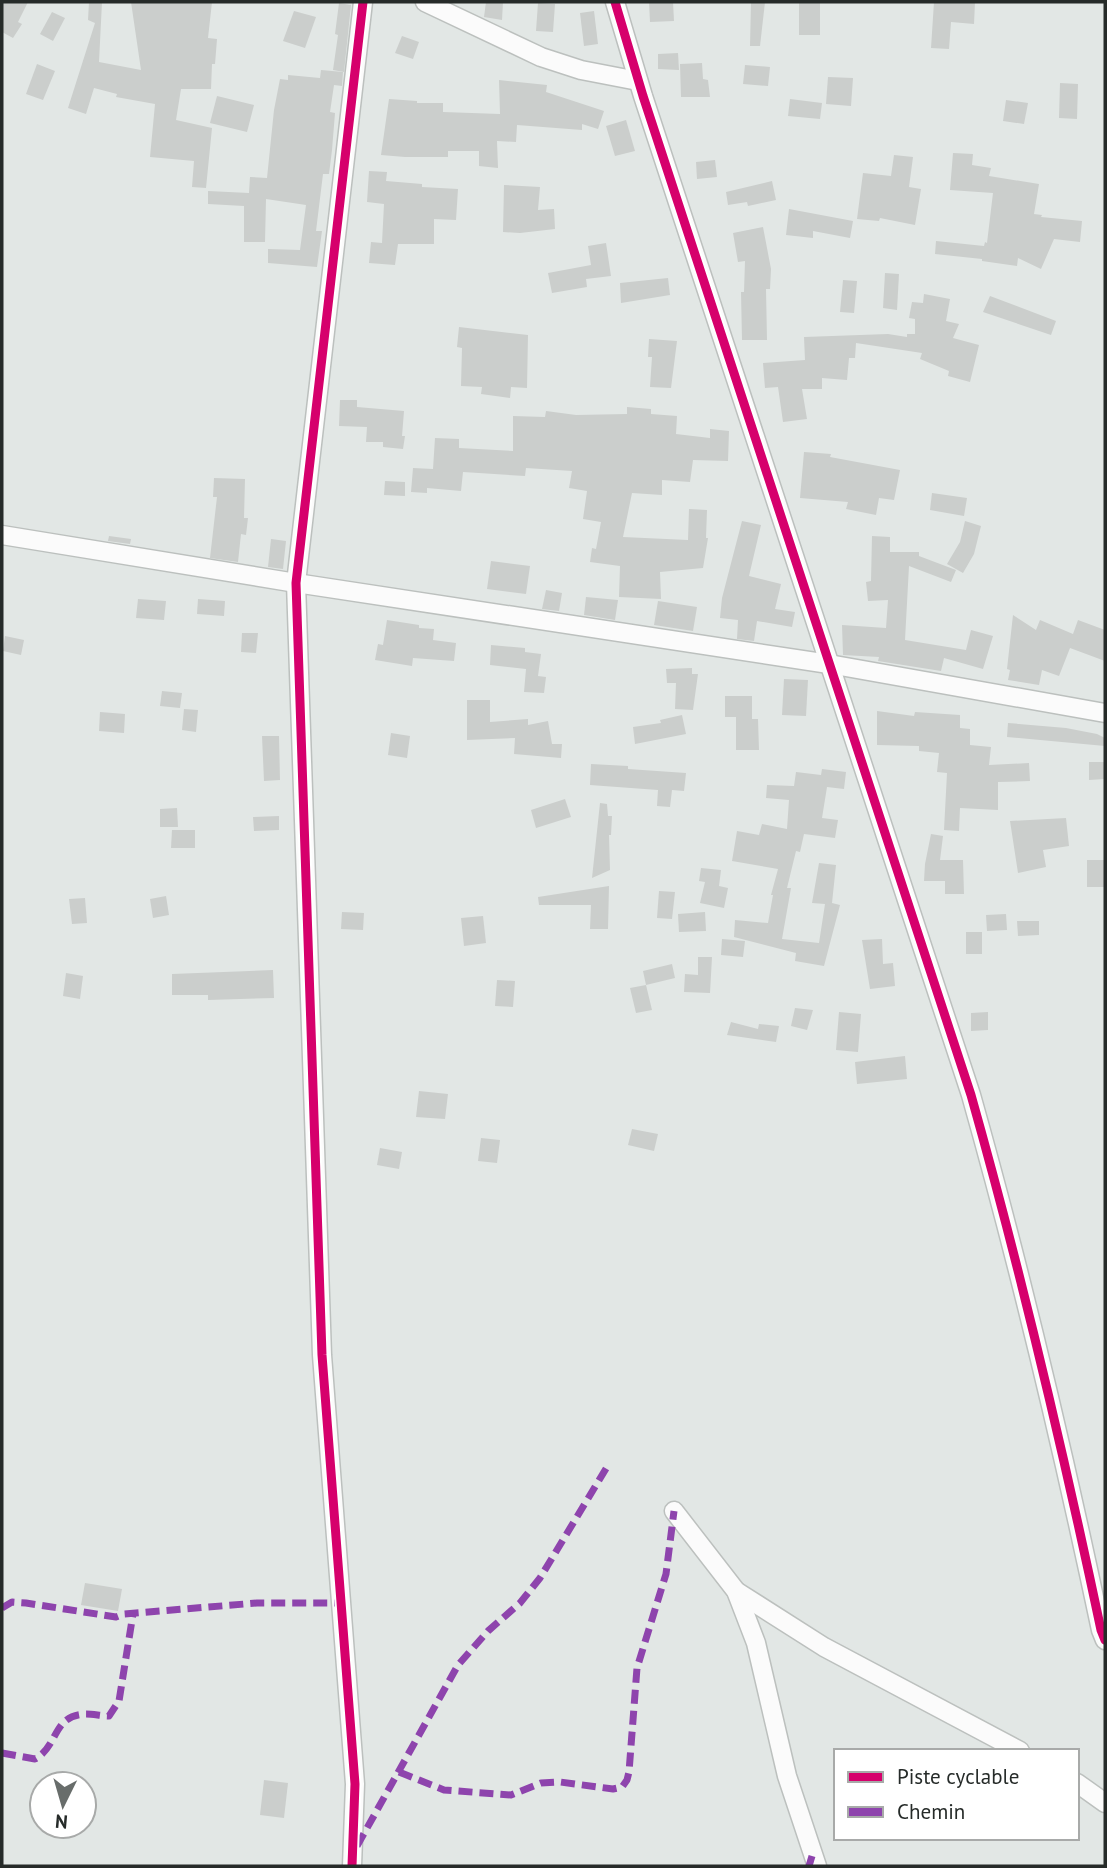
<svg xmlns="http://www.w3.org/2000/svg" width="1107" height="1868" viewBox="0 0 1107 1868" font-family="'PT Sans',sans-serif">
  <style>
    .building { fill: #cbcecc }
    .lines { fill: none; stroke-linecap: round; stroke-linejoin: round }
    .street-casing { stroke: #bcc0be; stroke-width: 21 }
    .street { stroke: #fbfbfb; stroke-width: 18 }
    .quiet { stroke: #8e44ad; stroke-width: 7; stroke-dasharray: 14 7; stroke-linecap: butt }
    .cycleway-casing { stroke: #fff; stroke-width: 13 }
    .cycleway { stroke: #d6006c; stroke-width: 9 }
  </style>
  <rect width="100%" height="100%" fill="#e2e7e5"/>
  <g class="building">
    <polygon points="2,2 28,2 18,22 22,24 13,38 2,32"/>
    <polygon points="89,2 102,2 99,62 141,70 131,2 212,2 208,38 217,39 215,64 212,64 211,89 181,89 176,120 212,128 206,188 192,187 194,161 150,157 155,104 116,97 117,94 94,88 86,114 68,108 95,23 88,20"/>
    <polygon points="486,2 503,2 502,20 484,17"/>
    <polygon points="649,2 673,2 674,21 650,22"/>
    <polygon points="751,2 765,2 760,46 750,46"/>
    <rect x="799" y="2" width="21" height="33"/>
    <polygon points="934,2 975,2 974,24 951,22 949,49 931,48"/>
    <polygon points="339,3 351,5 344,72 333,70 338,35 335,34"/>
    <polygon points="538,3 555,4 553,32 536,31"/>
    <polygon points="294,11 316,17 305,48 283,41"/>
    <polygon points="594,11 598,44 584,46 580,13"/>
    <polygon points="52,12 65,18 53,41 40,34"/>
    <polygon points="402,36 419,42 413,59 395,53"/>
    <polygon points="678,53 679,70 658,69 658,54"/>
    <polygon points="702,63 703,79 708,80 710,97 681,97 680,64"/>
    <polygon points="37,64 55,71 43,100 26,94"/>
    <polygon points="745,65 770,67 768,86 743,84"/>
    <polygon points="321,70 343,72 342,86 334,85 330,112 335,113 332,150 329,174 323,174 316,231 322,231 317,267 268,263 268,249 300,250 306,205 266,199 265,242 244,242 244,206 208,204 208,191 249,193 250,177 267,178 274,110 280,79 288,80 288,75 320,78"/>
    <polygon points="828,77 853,78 851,106 826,104"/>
    <polygon points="499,80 547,85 546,92 604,111 598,129 582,124 582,130 517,125 516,142 497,141 498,168 479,166 479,151 448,151 448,157 405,157 381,155 389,99 417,101 417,103 443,103 443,112 500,114"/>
    <polygon points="1060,83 1078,84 1077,119 1059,118"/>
    <polygon points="217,96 254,105 247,132 210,123"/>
    <polygon points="790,99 822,103 820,119 788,116"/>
    <polygon points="1006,100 1028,103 1024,124 1003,121"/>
    <polygon points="626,120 635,151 615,156 606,126"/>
    <polygon points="953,153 973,154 972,165 991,168 989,176 1039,184 1034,214 1042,215 1041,217 1082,221 1080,242 1054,239 1041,269 1018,258 1017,266 982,261 982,259 935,254 936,241 984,246 985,242 987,243 993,193 950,190"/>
    <polygon points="894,155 913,157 909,187 921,189 915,225 880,218 879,221 857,219 863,173 891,176"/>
    <polygon points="715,160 717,177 697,179 696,162"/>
    <polygon points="369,171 387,172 386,181 422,184 422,187 458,189 456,220 434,219 434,244 398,244 395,265 369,263 371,242 382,243 384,204 367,202"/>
    <polygon points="772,181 776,200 748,206 747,202 728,205 726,192"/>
    <polygon points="504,185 540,187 538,210 554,209 555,229 520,233 503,232"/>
    <polygon points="789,209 853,221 850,238 813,231 813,238 786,235"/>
    <polygon points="763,227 771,269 770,289 766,289 767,340 742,340 741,292 744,292 745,261 738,262 733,233"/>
    <polygon points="606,243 611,276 586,279 587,287 552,293 548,273 591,265 588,246"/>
    <polygon points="885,273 899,274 897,310 883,308"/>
    <polygon points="668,278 670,295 621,303 620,283"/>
    <polygon points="843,280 857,281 854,313 840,312"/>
    <polygon points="924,294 950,299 946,321 959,324 953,338 979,345 970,382 948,376 949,371 920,359 922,353 856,343 855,358 849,358 847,380 822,378 822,389 802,389 807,419 783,422 778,387 765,388 763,363 805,360 804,337 888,334 907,337 907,334 915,334 915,319 909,318 912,302 923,303"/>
    <polygon points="990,296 1056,321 1051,335 983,312"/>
    <polygon points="459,327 528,335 527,388 511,387 510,398 481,394 482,387 461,386 462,348 457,347"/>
    <polygon points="649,339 677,341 671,388 650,387 652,357 648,357"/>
    <polygon points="340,400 357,400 357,407 404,411 402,436 405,436 403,449 383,447 383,442 366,442 367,427 339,426"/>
    <polygon points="627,407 651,409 651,414 677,416 676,434 710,438 710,429 729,431 728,461 693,460 690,482 662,480 662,495 632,493 623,537 688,540 689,509 707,510 706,538 708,538 703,568 660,572 661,599 619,597 620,566 590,562 592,548 596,549 601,522 583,519 587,491 569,488 572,471 526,468 525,476 463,472 461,491 427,488 427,493 411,492 413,468 433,469 435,438 459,439 459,448 513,451 513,416 545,417 546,411 576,415 627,414"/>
    <polygon points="804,452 831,454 830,457 900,470 894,500 879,498 876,515 846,509 848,502 800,498"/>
    <polygon points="214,478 245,479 244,518 248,518 246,535 241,534 238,562 210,558 217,497 213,497"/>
    <polygon points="385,481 405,482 405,496 384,495"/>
    <polygon points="932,493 967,498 964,516 930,510"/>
    <polygon points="742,521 761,525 749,576 781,584 775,609 795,612 792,627 757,621 754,641 737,639 738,620 720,618 722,598"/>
    <polygon points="965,521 981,526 974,554 963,573 947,564 960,542"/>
    <polygon points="109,536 131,539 130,544 108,541"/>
    <polygon points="872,536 890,537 890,552 919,552 919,556 956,570 951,582 909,566 905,640 966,650 971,630 993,636 983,669 944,658 941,671 878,661 879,657 843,655 842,625 886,628 888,600 868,601 866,582 871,581"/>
    <polygon points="271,539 286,541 283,569 268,567"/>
    <polygon points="491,561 530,566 526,594 487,589"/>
    <polygon points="546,590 562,593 559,611 542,609"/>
    <polygon points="586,597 618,600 615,620 584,615"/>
    <polygon points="138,599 166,601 164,620 136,618"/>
    <polygon points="198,599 225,601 224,616 197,614"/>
    <polygon points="658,601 697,607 693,631 654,625"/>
    <polygon points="1013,615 1036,630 1040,620 1073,634 1078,620 1105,630 1105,661 1070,648 1059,676 1042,670 1039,685 1008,680 1010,670 1007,669"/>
    <polygon points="387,620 419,625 419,628 434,629 433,640 456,643 454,661 413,658 412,666 375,660 378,644 383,645"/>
    <polygon points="242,633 258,633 256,653 241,652"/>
    <polygon points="5,636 24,640 21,655 3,651"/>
    <polygon points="491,645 525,648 525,652 541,654 538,676 546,677 544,693 524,692 526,669 490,665"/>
    <polygon points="692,668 692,674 698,674 693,710 675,709 676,683 667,683 666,669"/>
    <polygon points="784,679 808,680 806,716 782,715"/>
    <polygon points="162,691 182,693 180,708 160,706"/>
    <polygon points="725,696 752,696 752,719 758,719 759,750 736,750 736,717 725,717"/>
    <polygon points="467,700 490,700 490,722 528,719 528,725 548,721 552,744 562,744 561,758 514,754 515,738 467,740"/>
    <polygon points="184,709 198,710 196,732 182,730"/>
    <polygon points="877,711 914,716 915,712 960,715 960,728 970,729 970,745 991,747 989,765 1029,763 1030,781 998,782 998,810 960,808 959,831 944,830 947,773 937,772 939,753 919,751 919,746 877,745"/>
    <polygon points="100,712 125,714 124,733 99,731"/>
    <polygon points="682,715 686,734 635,744 633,727 661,723 660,720"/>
    <polygon points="1008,723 1066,728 1097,734 1105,738 1105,746 1007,737"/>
    <polygon points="391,733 410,736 407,758 388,755"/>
    <polygon points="262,736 279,736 280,780 264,781"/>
    <polygon points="1089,762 1105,762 1105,779 1089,780"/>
    <polygon points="591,764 628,766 628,769 686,773 684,791 672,790 670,807 657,806 658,790 590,785"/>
    <polygon points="822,769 846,772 844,789 827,787 822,818 838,820 835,838 804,834 800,852 796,851 787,888 791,888 782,939 819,943 825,904 812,903 819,863 836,865 832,903 840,905 824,966 795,961 796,953 734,937 735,920 768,923 773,895 771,895 778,869 732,861 737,831 759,835 762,824 787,829 789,800 766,798 767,785 794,786 796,772 821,775"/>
    <polygon points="565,799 571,817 536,828 531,810"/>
    <polygon points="600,803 607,804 608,816 612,816 611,835 609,835 610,870 592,878"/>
    <polygon points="177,808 178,827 160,827 160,809"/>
    <polygon points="279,816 279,830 254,831 253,817"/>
    <polygon points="1066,818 1069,846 1043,850 1046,867 1018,873 1010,821"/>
    <polygon points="172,830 195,830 195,848 171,848"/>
    <polygon points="931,834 943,836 940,860 963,860 964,894 945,894 945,881 924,881 925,864"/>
    <rect x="1087" y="860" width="18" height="27"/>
    <polygon points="701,868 721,870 719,886 728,888 724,908 700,903 705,882 699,881"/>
    <polygon points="609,886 608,929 590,929 591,905 539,905 538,897"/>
    <polygon points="659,891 675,892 672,919 657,918"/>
    <polygon points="166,896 169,915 153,918 150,899"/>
    <polygon points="85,898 87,923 72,924 69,899"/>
    <polygon points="342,912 364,913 363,930 341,929"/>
    <polygon points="705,912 706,931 679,932 678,914"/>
    <polygon points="1006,914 1007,930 987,931 986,915"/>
    <polygon points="483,916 486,943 464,946 461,918"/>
    <polygon points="1017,921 1039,921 1039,935 1018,936"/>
    <rect x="966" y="932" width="16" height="22"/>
    <polygon points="722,939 745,941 743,957 721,955"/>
    <polygon points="882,939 883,964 893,963 895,986 870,989 862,940"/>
    <polygon points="698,957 712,957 710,993 684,992 685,974 698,975"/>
    <polygon points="672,964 675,978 646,985 643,971"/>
    <polygon points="273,970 274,998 208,1000 208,995 172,995 172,974"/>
    <polygon points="66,973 83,976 80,999 63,996"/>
    <polygon points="497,980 515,981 513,1007 495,1006"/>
    <polygon points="646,985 652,1010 636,1013 630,988"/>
    <polygon points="795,1008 813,1010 807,1030 791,1026"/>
    <polygon points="839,1012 861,1014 858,1052 836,1050"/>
    <polygon points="988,1012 988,1030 971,1031 971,1013"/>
    <polygon points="731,1022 758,1029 759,1024 779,1026 776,1042 727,1035"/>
    <polygon points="905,1056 907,1079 857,1084 855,1062"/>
    <polygon points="419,1091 448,1094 445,1119 416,1117"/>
    <polygon points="632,1129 658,1134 654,1151 628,1145"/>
    <polygon points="481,1138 500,1140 497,1163 478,1161"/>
    <polygon points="380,1148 402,1152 399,1169 377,1165"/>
    <polygon points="85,1583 122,1589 118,1611 81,1605"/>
    <polygon points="264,1780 288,1783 284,1818 260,1815"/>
  </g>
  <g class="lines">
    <defs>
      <g id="street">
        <polyline points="425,2 541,57 581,70 638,81"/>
        <path d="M615,2L643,96L971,1095C1021,1272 1063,1450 1101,1630L1105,1640"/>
        <polyline points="2,535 296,583 829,664 1105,713"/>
        <polyline points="674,1511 736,1591 756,1643 787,1776 817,1866"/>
        <polyline points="736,1591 824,1647 1020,1751"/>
        <polyline points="1077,1783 1105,1803"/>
        <polyline points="352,1866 355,1784 322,1355 296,583 363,2"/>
      </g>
    </defs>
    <use href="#street" class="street-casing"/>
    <use href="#street" class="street"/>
    <g class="quiet">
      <polyline points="2,1608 12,1602 26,1603 116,1617 124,1614 257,1603 342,1603"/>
      <path d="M2,1753L35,1759C59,1746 52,1715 86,1714C94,1714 101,1716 109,1716L119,1701L133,1614"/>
      <polyline points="399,1772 444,1790 511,1795 541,1783 560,1782 613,1789 622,1787 627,1780 629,1772 637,1668 666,1574 674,1511"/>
      <polyline points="357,1846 458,1665 488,1631 520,1603 540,1578 607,1467"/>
      <polyline points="809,1866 812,1856"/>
    </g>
    <defs>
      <g id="cycleway">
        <path d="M615,2L643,96L971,1095C1021,1272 1063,1450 1101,1630L1105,1640"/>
        <polyline points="352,1866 355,1784 322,1355 296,583 363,2"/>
      </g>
    </defs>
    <use href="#cycleway" class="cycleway-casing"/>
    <use href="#cycleway" class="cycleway"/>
  </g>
  <rect width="1107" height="1868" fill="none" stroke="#262b29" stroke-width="7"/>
  <rect x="834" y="1749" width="245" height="91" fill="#ffffff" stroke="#a8aaa9" stroke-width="2"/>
  <rect x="848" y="1772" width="35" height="10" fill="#d6006c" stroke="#a8aaa9" stroke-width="2"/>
  <text x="897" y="1784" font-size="21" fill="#262b29">Piste cyclable</text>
  <rect x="848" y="1807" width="35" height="10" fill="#8e44ad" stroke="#a8aaa9" stroke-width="2"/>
  <text x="897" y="1819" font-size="21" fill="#262b29">Chemin</text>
  <g transform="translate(63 1805) rotate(185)"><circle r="33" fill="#ffffff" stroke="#a8aaa9" stroke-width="2"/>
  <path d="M0-5L12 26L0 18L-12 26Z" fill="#686d6b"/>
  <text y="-10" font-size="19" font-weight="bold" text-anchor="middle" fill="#262b29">N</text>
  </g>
</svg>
